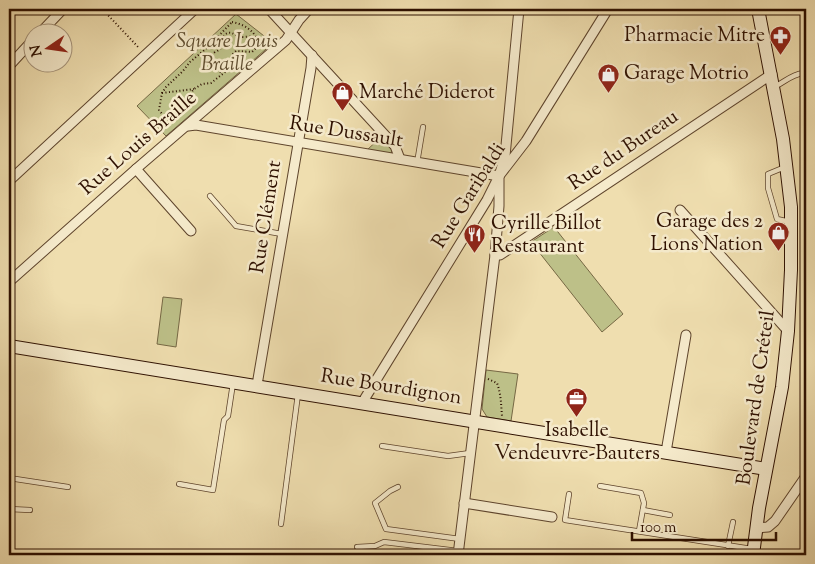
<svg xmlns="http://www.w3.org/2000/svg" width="815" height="564" viewBox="0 0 815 564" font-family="'Sorts Mill Goudy',serif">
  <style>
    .green { fill: #bdc088; stroke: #766844 }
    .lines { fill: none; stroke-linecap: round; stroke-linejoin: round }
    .lane-casing { stroke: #5e442c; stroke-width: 6 }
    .street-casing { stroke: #5e442c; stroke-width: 11 }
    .secondary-casing { stroke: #2e1000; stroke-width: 14 }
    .path { stroke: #2e1000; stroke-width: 2; stroke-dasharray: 1 2.5; stroke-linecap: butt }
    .lane { stroke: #f5eacb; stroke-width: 4.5 }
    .street { stroke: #f5eacb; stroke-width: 9 }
    .secondary { stroke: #f5eacb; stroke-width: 12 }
    .labels { text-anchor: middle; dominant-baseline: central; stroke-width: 5; stroke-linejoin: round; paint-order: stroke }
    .poi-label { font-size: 20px; fill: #2e1000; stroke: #f5eacb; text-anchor: start }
    .park-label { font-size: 20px; font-style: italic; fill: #604e30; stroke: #f5eacb }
    .street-label { font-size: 20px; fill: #2e1000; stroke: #f5eacb }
  </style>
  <rect width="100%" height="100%" fill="#efdeaf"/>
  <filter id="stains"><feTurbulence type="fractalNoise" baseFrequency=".004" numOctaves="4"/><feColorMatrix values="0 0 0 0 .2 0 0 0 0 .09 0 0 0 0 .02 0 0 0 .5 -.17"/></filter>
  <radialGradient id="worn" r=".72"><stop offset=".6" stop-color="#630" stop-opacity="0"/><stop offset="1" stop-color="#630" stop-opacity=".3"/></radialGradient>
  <g class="green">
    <polygon points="236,14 273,43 166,136 137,106"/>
    <polygon points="381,137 392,150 392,152 390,154 367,150"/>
    <polygon points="554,227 623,314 602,332 531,242"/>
    <polygon points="163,297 182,299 176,347 157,344"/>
    <polygon points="486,370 518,374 511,421 487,417 482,409"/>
  </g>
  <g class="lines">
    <defs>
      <g id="lane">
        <path d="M776,86C786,81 791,75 803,73L806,76"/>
        <polyline points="417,163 423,127"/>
        <polyline points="785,167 768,174 768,188 777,219 790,222"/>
        <polyline points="210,196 236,226 282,234"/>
        <polyline points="382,446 448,456 470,453"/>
        <polyline points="9,478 68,487"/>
        <polyline points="179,484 213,490 224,420 228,416 233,383"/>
        <polyline points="600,486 641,493 644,503 639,531"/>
        <polyline points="398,487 390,491 375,503 386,529 460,539"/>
        <polyline points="569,494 565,520 752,549"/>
        <polyline points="9,509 30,510"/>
        <polyline points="643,510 670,515"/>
        <polyline points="281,524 298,394"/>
        <polyline points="728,546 733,522"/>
        <polyline points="357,547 375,546 384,542 458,551"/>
      </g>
      <g id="street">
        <polyline points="269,9 395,146 400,159"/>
        <polyline points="41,32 63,9"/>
        <polyline points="9,66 32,41"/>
        <polyline points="188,126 196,125 499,176"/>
        <polyline points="136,169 191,231"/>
        <polyline points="9,181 195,9"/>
        <polyline points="680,210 788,331"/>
        <polyline points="495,255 500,255 772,74"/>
        <polyline points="9,282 136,169 286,40 299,20 309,9"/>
        <polyline points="257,385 311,68 312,55"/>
        <polyline points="362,403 487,200 499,176 526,141 608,9"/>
        <polyline points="666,452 686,335"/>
        <polyline points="464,503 552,517"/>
        <polyline points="757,528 768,527 775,521 806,476"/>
        <polyline points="458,555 495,255 499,206 499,176 505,156 519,9"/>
      </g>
      <g id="secondary">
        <polyline points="9,346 766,469"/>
        <polyline points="753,555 759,508 782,387 788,331 791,270 791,207 783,139 758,9"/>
      </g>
    </defs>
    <use href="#lane" class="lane-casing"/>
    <use href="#street" class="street-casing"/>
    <use href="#secondary" class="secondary-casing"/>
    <g class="path">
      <polyline points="106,13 139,48"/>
      <path d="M232,22C244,24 258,32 258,46L252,52L236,51L232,55L229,69L211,83L202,84L194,89L175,112L172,122L166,119L159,110L162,93L166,87L183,71L190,62L208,47Z"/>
      <path d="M218,36L221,39L222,47C220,49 218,51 215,52C204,61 217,67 222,74"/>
      <path d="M221,39C231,26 233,37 243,37C246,37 249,36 251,37L258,42"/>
      <polyline points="162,93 194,89"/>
      <path d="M488,379L497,383C501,394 501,404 502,416"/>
    </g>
    <use href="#lane" class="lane"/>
    <use href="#street" class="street"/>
    <use href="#secondary" class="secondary"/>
  </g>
  <defs>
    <symbol id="pharmacy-pin" viewBox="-11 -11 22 30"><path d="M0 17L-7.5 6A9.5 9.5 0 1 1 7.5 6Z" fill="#8f2418" stroke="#f5eacb"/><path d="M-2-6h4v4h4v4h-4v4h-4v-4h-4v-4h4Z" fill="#fff"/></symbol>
    <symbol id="shop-pin" viewBox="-11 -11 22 30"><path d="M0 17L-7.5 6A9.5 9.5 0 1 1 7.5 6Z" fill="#8f2418" stroke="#f5eacb"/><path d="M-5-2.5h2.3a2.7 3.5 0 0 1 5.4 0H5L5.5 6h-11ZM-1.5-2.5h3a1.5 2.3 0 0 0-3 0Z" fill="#fff"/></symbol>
    <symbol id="restaurant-pin" viewBox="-11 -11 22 30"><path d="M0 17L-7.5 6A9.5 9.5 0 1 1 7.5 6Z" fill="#8f2418" stroke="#f5eacb"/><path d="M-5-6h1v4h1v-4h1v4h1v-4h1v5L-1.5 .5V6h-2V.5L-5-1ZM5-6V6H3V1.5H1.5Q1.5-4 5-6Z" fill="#fff"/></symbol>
    <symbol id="office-pin" viewBox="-11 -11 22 30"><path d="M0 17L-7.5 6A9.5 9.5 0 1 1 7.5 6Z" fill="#8f2418" stroke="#f5eacb"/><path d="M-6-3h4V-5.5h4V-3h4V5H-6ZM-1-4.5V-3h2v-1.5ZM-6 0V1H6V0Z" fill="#fff"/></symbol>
  </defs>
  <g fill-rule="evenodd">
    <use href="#pharmacy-pin" x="768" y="24" width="25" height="34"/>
    <use href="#shop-pin" x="596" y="62" width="25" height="34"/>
    <use href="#shop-pin" x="330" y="80" width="25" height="34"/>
    <use href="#shop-pin" x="766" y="220" width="25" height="34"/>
    <use href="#restaurant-pin" x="462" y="222" width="25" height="34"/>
    <use href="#office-pin" x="564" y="386" width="25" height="34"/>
  </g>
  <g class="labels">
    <g class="poi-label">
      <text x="765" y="36" text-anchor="end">Pharmacie Mitre</text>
      <text x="624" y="74">Garage Motrio</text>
      <text x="359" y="93">Marché Diderot</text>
      <text x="763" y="222" text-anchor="end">Garage des 2<tspan x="763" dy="23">Lions Nation</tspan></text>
      <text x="491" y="224">Cyrille Billot<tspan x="491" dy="23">Restaurant</tspan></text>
      <text x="577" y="431" text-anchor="middle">Isabelle<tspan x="577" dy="23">Vendeuvre-Bauters</tspan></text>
    </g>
    <g class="park-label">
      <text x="227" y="42">Square Louis<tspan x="227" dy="23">Braille</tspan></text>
    </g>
    <g class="street-label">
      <text transform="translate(346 133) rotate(9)">Rue Dussault</text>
      <text transform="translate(139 144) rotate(-41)">Rue Louis Braille</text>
      <text transform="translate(624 151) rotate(-34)">Rue du Bureau</text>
      <text transform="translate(470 196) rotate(-58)">Rue Garibaldi</text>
      <text transform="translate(267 217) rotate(-81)">Rue Clément</text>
      <text transform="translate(391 388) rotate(9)">Rue Bourdignon</text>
      <text transform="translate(757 398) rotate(-82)">Boulevard de Créteil</text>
    </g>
  </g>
  <rect width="815" height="564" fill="none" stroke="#efdeaf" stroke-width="30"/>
  <rect x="10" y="10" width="795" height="544" fill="none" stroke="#2e1000" stroke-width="2.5"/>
  <rect x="15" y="15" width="785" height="534" fill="none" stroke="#2e1000"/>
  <g transform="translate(48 48) rotate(257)"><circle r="24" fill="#f5eacb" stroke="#a5937a"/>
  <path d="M0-4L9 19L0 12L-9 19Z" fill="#8f2418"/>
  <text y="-8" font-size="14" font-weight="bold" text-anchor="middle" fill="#2e1000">N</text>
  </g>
  <path d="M632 532v8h144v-8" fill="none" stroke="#2e1000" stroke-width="2.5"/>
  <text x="640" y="532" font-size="15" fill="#2e1000" stroke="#f5eacb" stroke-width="4" paint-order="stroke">100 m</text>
  <rect width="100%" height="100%" filter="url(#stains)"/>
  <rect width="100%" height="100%" fill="url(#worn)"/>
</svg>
